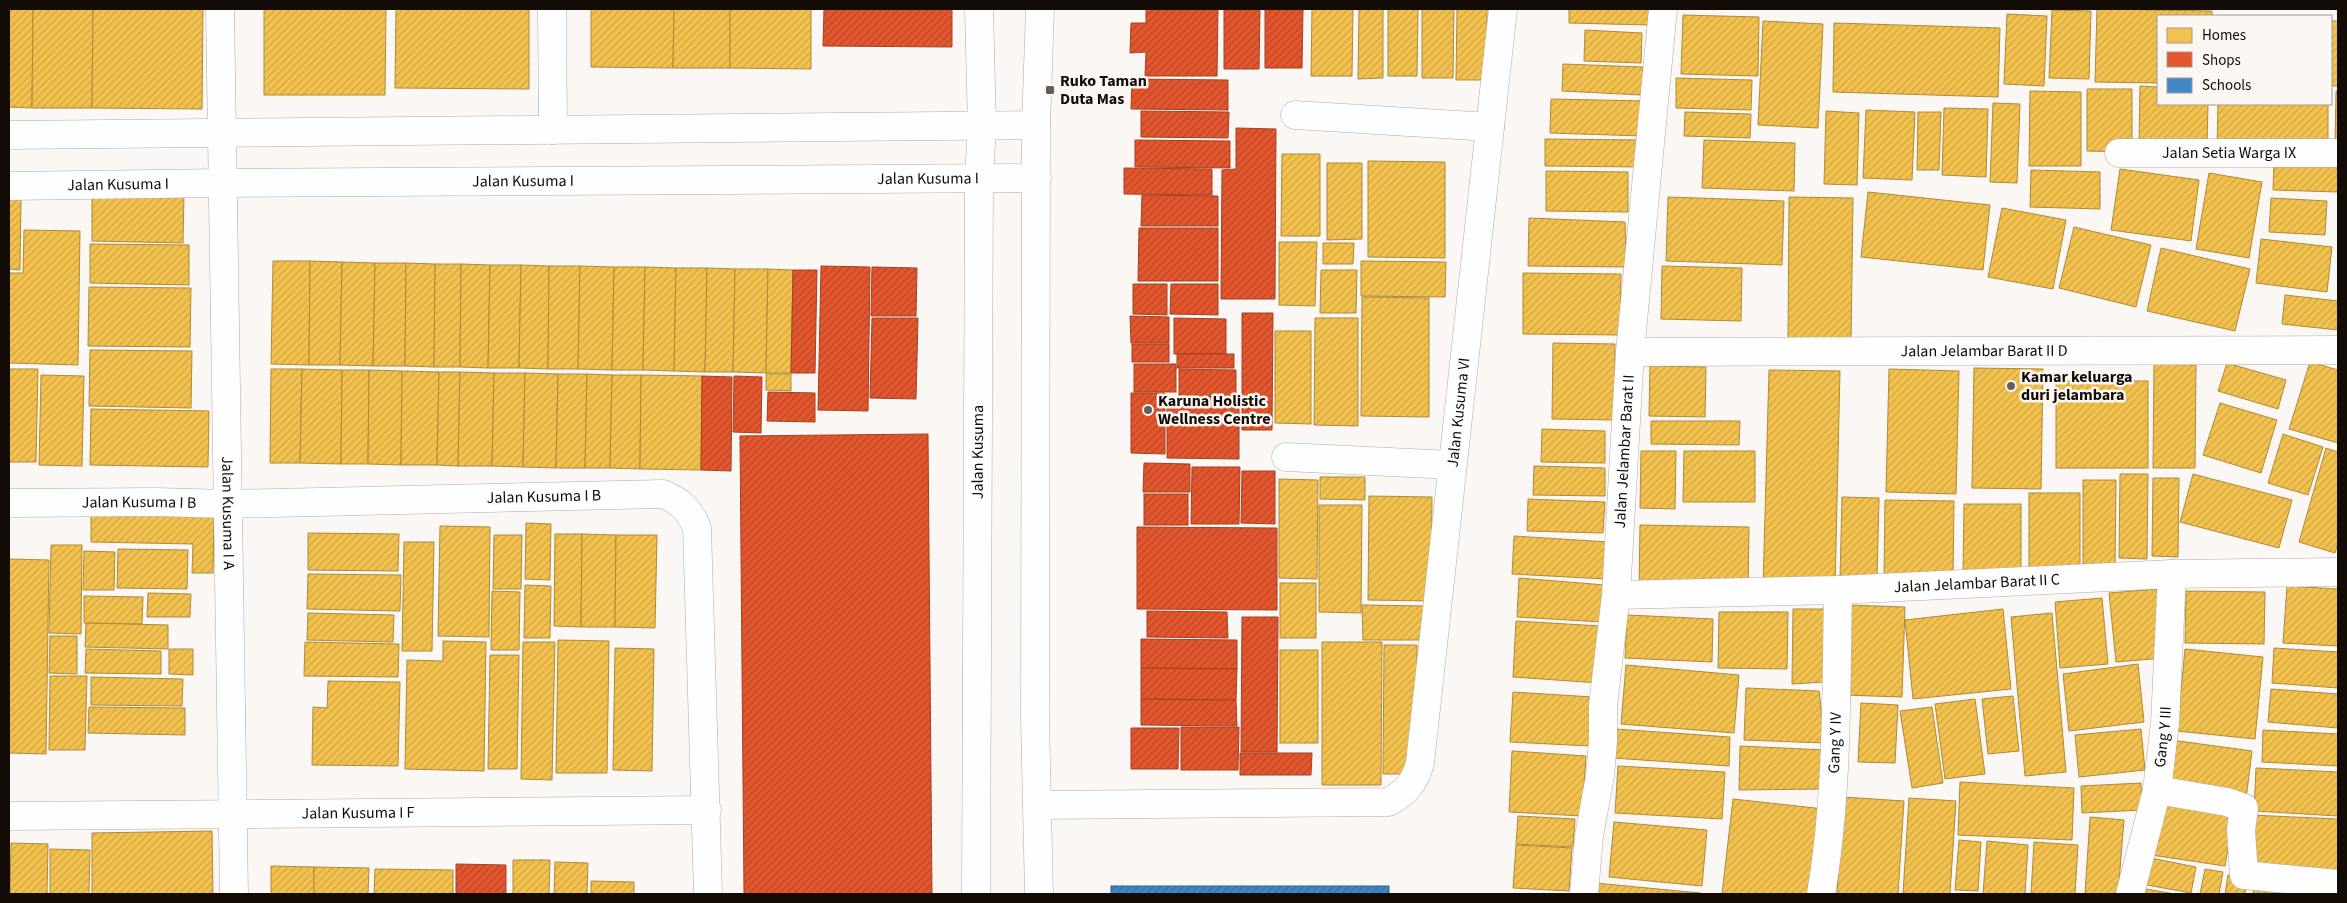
<svg xmlns="http://www.w3.org/2000/svg" width="2347" height="903" viewBox="0 0 2347 903" font-family="'Source Sans 3',sans-serif">
  <style>
    .homes { fill: url(#homes-hatch); stroke: #af8b38 }
    .shops { fill: url(#shops-hatch); stroke: #a54022 }
    .schools { fill: url(#schools-hatch); stroke: #32638c }
    .lines { fill: none; stroke-linecap: round; stroke-linejoin: round }
    .street-casing { stroke: #b0aba7; stroke-width: 29 }
    .secondary-casing { stroke: #b0aba7; stroke-width: 29 }
    .street { stroke: #fefefe; stroke-width: 28 }
    .secondary { stroke: #fefefe; stroke-width: 28 }
    .poi-dot { fill: #645e5a; stroke: #fcf7f3; stroke-width: 2 }
    .labels { text-anchor: middle; dominant-baseline: central; stroke-width: 5; stroke-linejoin: round; paint-order: stroke }
    .poi-label { font-size: 16px; font-weight: bold; fill: #130c06; stroke: #fcf7f3; text-anchor: start }
    .street-label { font-size: 16px; fill: #130c06; stroke: #fcf7f3 }
  </style>
  <defs>
    <pattern id="homes-hatch" width="6" height="6" patternUnits="userSpaceOnUse" patternTransform="scale(1.25)"><rect width="6" height="6" fill="#f2c14e"/><path d="M-1 1l2-2M0 6l6-6M5 7l2-2" fill="none" stroke="#cfa543"/></pattern>
    <pattern id="shops-hatch" width="6" height="6" patternUnits="userSpaceOnUse" patternTransform="scale(1.25)"><rect width="6" height="6" fill="#e4572e"/><path d="M-1 1l2-2M0 6l6-6M5 7l2-2" fill="none" stroke="#b84625"/></pattern>
    <pattern id="schools-hatch" width="6" height="6" patternUnits="userSpaceOnUse" patternTransform="scale(1.25)"><rect width="6" height="6" fill="#3f88c5"/><path d="M-1 1l2-2M0 6l6-6M5 7l2-2" fill="none" stroke="#346e9e"/></pattern>
  </defs>
  <rect width="100%" height="100%" fill="#faf7f5"/>
  <g class="homes">
    <polygon points="9,9 33,9 32,108 9,107"/>
    <polygon points="33,9 93,9 92,108 32,108"/>
    <polygon points="93,9 203,9 202,109 92,108"/>
    <polygon points="264,9 386,9 385,95 264,95"/>
    <polygon points="396,9 529,9 529,89 395,88"/>
    <polygon points="591,9 674,9 673,68 591,67"/>
    <polygon points="674,9 730,9 730,68 673,68"/>
    <polygon points="730,9 811,9 811,69 730,68"/>
    <polygon points="1312,9 1353,9 1352,76 1311,76"/>
    <polygon points="1359,9 1383,9 1383,78 1358,79"/>
    <polygon points="1388,9 1418,9 1417,76 1388,76"/>
    <polygon points="1422,9 1454,9 1453,78 1422,78"/>
    <polygon points="1457,9 1487,9 1486,80 1456,80"/>
    <polygon points="1569,9 1649,9 1648,25 1569,23"/>
    <polygon points="2097,9 2212,11 2212,16 2158,16 2158,83 2095,82"/>
    <polygon points="2052,10 2091,11 2089,79 2049,78"/>
    <polygon points="2007,14 2047,16 2044,86 2004,84"/>
    <polygon points="1683,15 1759,17 1758,76 1681,74"/>
    <polygon points="1763,21 1823,24 1818,128 1758,125"/>
    <rect x="2331" y="21" width="7" height="65"/>
    <polygon points="1834,23 2000,28 1998,97 1833,92"/>
    <polygon points="1585,30 1642,33 1641,63 1584,61"/>
    <polygon points="1563,64 1643,67 1642,95 1562,91"/>
    <polygon points="1676,78 1752,80 1751,110 1676,108"/>
    <polygon points="2140,86 2158,87 2158,104 2208,104 2207,147 2139,146"/>
    <polygon points="2087,89 2132,89 2132,152 2087,151"/>
    <polygon points="2030,91 2081,92 2081,166 2029,166"/>
    <polygon points="2336,91 2338,91 2338,144 2335,144"/>
    <polygon points="1551,99 1645,101 1643,136 1550,133"/>
    <polygon points="1993,103 2020,104 2017,183 1990,182"/>
    <polygon points="2218,104 2328,104 2328,148 2217,147"/>
    <polygon points="1944,108 1988,109 1986,177 1942,175"/>
    <polygon points="1866,110 1915,112 1912,180 1863,178"/>
    <polygon points="1826,111 1859,113 1857,185 1824,184"/>
    <polygon points="1685,112 1751,114 1750,138 1684,136"/>
    <polygon points="1918,112 1941,112 1939,170 1917,170"/>
    <polygon points="1545,139 1643,140 1642,167 1545,166"/>
    <polygon points="1704,140 1795,143 1794,191 1702,188"/>
    <polygon points="1282,154 1320,154 1320,236 1281,236"/>
    <polygon points="1368,161 1445,162 1445,258 1368,257"/>
    <polygon points="1327,163 1362,163 1362,239 1327,240"/>
    <polygon points="2274,163 2338,164 2338,192 2273,190"/>
    <polygon points="2120,169 2199,180 2191,241 2111,230"/>
    <polygon points="2031,170 2100,172 2100,209 2030,207"/>
    <polygon points="1546,171 1628,172 1628,212 1546,211"/>
    <polygon points="2209,173 2262,182 2249,258 2196,249"/>
    <polygon points="1868,192 1990,205 1983,270 1861,257"/>
    <polygon points="92,193 184,195 183,243 92,241"/>
    <polygon points="1668,197 1784,201 1782,265 1666,261"/>
    <polygon points="1789,197 1853,198 1851,343 1788,341"/>
    <polygon points="2271,198 2327,201 2325,235 2269,232"/>
    <polygon points="9,199 21,199 20,270 9,269"/>
    <polygon points="2002,208 2066,220 2053,289 1988,277"/>
    <polygon points="1529,218 1625,222 1627,267 1528,266"/>
    <polygon points="2074,227 2151,245 2136,307 2059,288"/>
    <polygon points="24,230 80,231 78,365 9,363 9,273 23,273"/>
    <polygon points="2261,239 2332,247 2327,292 2256,283"/>
    <polygon points="1279,242 1317,242 1315,306 1279,305"/>
    <polygon points="1323,243 1354,243 1353,264 1323,264"/>
    <polygon points="90,244 189,245 189,285 90,283"/>
    <polygon points="2161,248 2250,269 2235,331 2147,311"/>
    <polygon points="273,261 310,261 309,365 271,364"/>
    <polygon points="310,261 342,262 340,365 309,365"/>
    <polygon points="1361,261 1446,262 1445,297 1361,296"/>
    <polygon points="342,262 375,263 373,366 340,365"/>
    <polygon points="375,263 406,263 405,366 373,366"/>
    <polygon points="406,263 435,264 434,367 405,366"/>
    <polygon points="435,264 461,264 460,367 434,367"/>
    <polygon points="461,264 490,265 488,368 460,367"/>
    <polygon points="490,265 521,265 519,368 488,368"/>
    <polygon points="521,265 549,266 548,369 519,368"/>
    <polygon points="549,266 580,266 578,369 548,369"/>
    <polygon points="580,266 614,267 612,370 578,369"/>
    <polygon points="1662,266 1742,268 1741,321 1661,319"/>
    <polygon points="614,267 645,267 643,370 612,370"/>
    <polygon points="645,267 676,268 674,371 643,370"/>
    <polygon points="676,268 707,268 705,372 674,371"/>
    <polygon points="707,268 735,269 733,372 705,372"/>
    <polygon points="735,269 768,269 766,373 733,372"/>
    <polygon points="768,269 793,270 791,373 766,373"/>
    <polygon points="1321,270 1357,270 1356,313 1320,313"/>
    <polygon points="1523,273 1621,274 1620,335 1523,334"/>
    <polygon points="89,287 191,288 190,347 88,346"/>
    <polygon points="2285,295 2338,301 2338,330 2282,324"/>
    <polygon points="1362,297 1429,298 1429,417 1361,416"/>
    <polygon points="1315,318 1358,318 1358,426 1314,425"/>
    <polygon points="1275,331 1311,331 1311,424 1275,423"/>
    <polygon points="1553,343 1615,344 1614,420 1552,419"/>
    <polygon points="90,350 192,351 191,408 89,406"/>
    <polygon points="2310,362 2338,370 2338,443 2289,429"/>
    <polygon points="2227,363 2286,380 2278,409 2218,391"/>
    <polygon points="2154,364 2196,365 2195,468 2153,468"/>
    <polygon points="1650,366 1706,367 1705,417 1649,416"/>
    <polygon points="1974,368 2043,369 2041,489 1972,488"/>
    <polygon points="9,369 38,369 36,462 9,462"/>
    <polygon points="271,369 302,369 300,463 270,463"/>
    <polygon points="302,369 342,370 341,464 300,463"/>
    <polygon points="1889,369 1959,371 1956,494 1886,492"/>
    <polygon points="342,370 369,370 368,464 341,464"/>
    <polygon points="369,370 402,371 401,465 368,464"/>
    <polygon points="1769,370 1840,371 1835,589 1763,588"/>
    <polygon points="402,371 439,372 437,465 401,465"/>
    <polygon points="439,372 460,372 458,466 437,465"/>
    <polygon points="460,372 494,373 492,466 458,466"/>
    <polygon points="494,373 525,373 523,467 492,466"/>
    <polygon points="525,373 558,374 556,468 523,467"/>
    <polygon points="558,374 587,374 585,468 556,468"/>
    <polygon points="587,374 612,375 610,468 585,468"/>
    <polygon points="766,374 791,374 791,391 766,390"/>
    <polygon points="41,375 84,376 82,466 39,465"/>
    <polygon points="612,375 641,375 640,469 610,468"/>
    <polygon points="641,375 702,376 701,470 640,469"/>
    <rect x="2056" y="381" width="92" height="87"/>
    <polygon points="2220,403 2277,420 2261,473 2203,455"/>
    <polygon points="91,409 209,411 208,467 90,465"/>
    <polygon points="1651,421 1740,421 1739,445 1651,444"/>
    <polygon points="1542,429 1605,431 1605,463 1541,462"/>
    <polygon points="2283,434 2323,447 2308,495 2268,483"/>
    <polygon points="2326,448 2338,452 2338,543 2335,553 2299,542"/>
    <polygon points="1641,451 1676,451 1675,509 1640,508"/>
    <polygon points="1684,451 1755,451 1755,502 1683,502"/>
    <polygon points="1534,466 1605,468 1605,496 1533,495"/>
    <polygon points="2120,474 2148,474 2147,559 2119,558"/>
    <polygon points="2193,474 2292,500 2279,548 2180,522"/>
    <polygon points="1320,477 1365,477 1365,500 1320,499"/>
    <polygon points="2153,478 2179,478 2178,557 2152,556"/>
    <polygon points="1279,479 1318,480 1317,579 1279,578"/>
    <polygon points="2083,480 2116,480 2115,569 2083,570"/>
    <rect x="2029" y="493" width="51" height="74"/>
    <polygon points="1369,496 1432,497 1431,601 1368,600"/>
    <polygon points="1842,497 1879,498 1877,579 1840,579"/>
    <polygon points="1528,499 1605,502 1603,533 1527,531"/>
    <polygon points="1885,500 1954,501 1953,579 1884,579"/>
    <polygon points="1964,504 2021,504 2021,574 1963,574"/>
    <polygon points="1319,505 1362,505 1361,613 1319,612"/>
    <polygon points="91,514 214,516 213,573 192,573 193,544 91,542"/>
    <polygon points="526,523 551,524 550,580 525,579"/>
    <polygon points="1640,525 1749,527 1748,592 1639,590"/>
    <polygon points="440,526 490,527 489,637 438,636"/>
    <polygon points="308,533 399,534 398,571 308,570"/>
    <polygon points="555,534 582,534 581,627 554,626"/>
    <polygon points="582,534 616,535 615,627 581,627"/>
    <polygon points="494,535 522,535 521,589 493,589"/>
    <polygon points="616,535 657,535 655,628 615,627"/>
    <polygon points="1514,536 1608,542 1606,579 1512,574"/>
    <polygon points="404,542 434,542 432,651 402,651"/>
    <polygon points="51,545 82,545 81,634 49,633"/>
    <polygon points="118,549 188,550 187,589 117,588"/>
    <polygon points="84,551 115,552 114,590 83,590"/>
    <polygon points="9,559 49,560 46,754 9,753"/>
    <polygon points="308,574 401,575 400,611 307,609"/>
    <polygon points="1519,578 1605,585 1602,622 1517,617"/>
    <rect x="1280" y="583" width="36" height="55"/>
    <polygon points="525,585 551,586 550,638 524,638"/>
    <polygon points="2287,586 2338,589 2338,646 2283,643"/>
    <polygon points="2157,589 2164,658 2116,662 2109,593"/>
    <polygon points="492,591 520,592 519,650 491,650"/>
    <polygon points="2186,591 2265,592 2264,644 2185,643"/>
    <polygon points="148,593 191,594 190,617 147,617"/>
    <polygon points="84,596 143,597 142,624 84,623"/>
    <polygon points="2102,598 2108,664 2060,668 2055,602"/>
    <polygon points="1362,605 1427,606 1427,640 1363,640"/>
    <polygon points="1847,605 1905,607 1902,697 1844,695"/>
    <polygon points="1793,609 1825,609 1824,682 1792,684"/>
    <polygon points="2003,609 2011,689 1913,699 1905,620"/>
    <polygon points="1719,612 1788,612 1787,669 1718,668"/>
    <polygon points="308,613 394,615 393,642 307,640"/>
    <polygon points="2052,613 2066,772 2025,776 2011,617"/>
    <polygon points="1627,615 1713,619 1712,662 1625,658"/>
    <polygon points="1516,621 1600,626 1599,683 1513,677"/>
    <polygon points="86,623 168,625 168,649 85,647"/>
    <polygon points="50,636 77,636 77,674 49,673"/>
    <polygon points="558,640 609,641 607,773 556,773"/>
    <polygon points="443,641 486,642 484,771 405,769 407,660 443,661"/>
    <polygon points="305,642 399,644 398,677 304,676"/>
    <polygon points="523,642 555,642 552,780 521,779"/>
    <polygon points="1322,642 1382,642 1381,785 1322,785"/>
    <polygon points="1384,645 1417,645 1417,774 1383,774"/>
    <polygon points="615,648 654,649 652,771 613,770"/>
    <polygon points="2274,648 2338,652 2338,688 2272,683"/>
    <polygon points="86,649 161,651 161,674 85,673"/>
    <polygon points="169,649 193,649 193,675 169,674"/>
    <polygon points="2185,649 2263,657 2255,739 2177,731"/>
    <rect x="1280" y="650" width="38" height="93"/>
    <polygon points="490,655 519,655 517,769 488,769"/>
    <polygon points="2138,664 2144,722 2069,731 2063,674"/>
    <polygon points="1626,665 1739,675 1734,733 1621,724"/>
    <polygon points="50,676 87,676 85,750 49,750"/>
    <polygon points="91,677 183,679 182,706 91,705"/>
    <polygon points="328,681 400,682 398,766 312,765 313,707 327,708"/>
    <polygon points="1746,688 1819,691 1825,743 1744,740"/>
    <polygon points="2271,689 2338,694 2338,728 2268,722"/>
    <polygon points="1513,692 1593,697 1590,746 1510,742"/>
    <polygon points="2013,696 2019,751 1988,754 1982,699"/>
    <polygon points="1975,699 1985,774 1945,779 1935,704"/>
    <polygon points="1861,703 1898,705 1895,763 1858,762"/>
    <polygon points="89,707 185,708 185,735 88,733"/>
    <polygon points="1932,707 1943,783 1912,788 1900,711"/>
    <polygon points="1615,729 1730,737 1729,766 1613,758"/>
    <polygon points="2141,729 2145,770 2079,777 2075,735"/>
    <polygon points="2263,730 2338,734 2338,766 2262,762"/>
    <polygon points="2171,740 2252,751 2246,799 2165,789"/>
    <polygon points="1740,746 1825,750 1823,789 1739,790"/>
    <polygon points="1512,751 1586,756 1582,816 1509,812"/>
    <polygon points="1618,766 1725,772 1722,819 1615,813"/>
    <polygon points="2256,768 2338,772 2338,816 2254,811"/>
    <polygon points="1960,782 2074,788 2072,840 1958,835"/>
    <polygon points="2141,783 2142,810 2082,813 2081,786"/>
    <polygon points="2160,795 2235,807 2225,866 2151,855"/>
    <polygon points="1843,797 1904,801 1898,894 1837,894"/>
    <polygon points="1909,798 1956,801 1950,894 1903,894"/>
    <polygon points="1733,799 1824,809 1815,894 1722,894"/>
    <polygon points="2250,815 2338,819 2338,871 2248,867"/>
    <polygon points="1518,816 1575,819 1573,847 1516,844"/>
    <polygon points="2090,817 2124,820 2118,894 2085,894"/>
    <polygon points="1614,822 1707,830 1702,886 1609,877"/>
    <polygon points="212,831 213,894 92,894 92,833"/>
    <polygon points="1959,840 1981,842 1978,891 1955,890"/>
    <polygon points="1987,841 2028,845 2025,894 1983,894"/>
    <polygon points="2034,842 2078,845 2075,894 2031,894"/>
    <polygon points="11,843 48,844 47,894 10,894"/>
    <polygon points="1516,845 1572,848 1569,891 1513,888"/>
    <polygon points="50,849 90,850 89,894 50,894"/>
    <polygon points="2141,856 2196,867 2191,893 2136,883"/>
    <polygon points="513,860 550,860 549,894 513,894"/>
    <polygon points="555,862 588,863 587,894 554,894"/>
    <polygon points="271,866 314,867 314,894 271,894"/>
    <polygon points="314,867 369,868 368,894 314,894"/>
    <polygon points="375,869 453,870 453,894 374,894"/>
    <polygon points="2205,869 2223,872 2219,894 2200,894"/>
    <polygon points="2228,875 2248,878 2245,894 2225,894"/>
    <polygon points="591,881 634,882 634,894 591,894"/>
    <polygon points="2254,881 2338,894 2253,894"/>
    <polygon points="1595,883 1700,893 1593,894"/>
    <polygon points="2140,888 2175,894 2138,894"/>
  </g>
  <g class="shops">
    <polygon points="824,9 952,9 952,47 823,46"/>
    <polygon points="1146,9 1218,9 1217,76 1145,76 1146,52 1130,53 1131,23 1146,23"/>
    <polygon points="1224,9 1260,9 1259,69 1224,69"/>
    <polygon points="1265,9 1303,9 1302,68 1265,68"/>
    <polygon points="1132,79 1228,80 1228,110 1131,109"/>
    <polygon points="1141,111 1229,112 1228,138 1141,137"/>
    <polygon points="1236,128 1276,129 1275,299 1221,299 1222,170 1236,169"/>
    <polygon points="1135,140 1230,141 1230,168 1135,167"/>
    <polygon points="1124,168 1212,169 1212,195 1124,194"/>
    <polygon points="1142,195 1218,196 1218,226 1141,226"/>
    <polygon points="1139,228 1218,228 1218,281 1138,281"/>
    <polygon points="821,266 870,267 868,411 818,410"/>
    <polygon points="872,267 917,268 916,316 871,316"/>
    <polygon points="793,270 817,270 815,373 791,373"/>
    <polygon points="1133,284 1167,284 1167,315 1133,314"/>
    <polygon points="1171,284 1218,284 1218,315 1170,314"/>
    <polygon points="1242,313 1273,313 1272,430 1242,430"/>
    <polygon points="1130,316 1169,317 1169,343 1131,343"/>
    <polygon points="872,318 918,318 916,399 870,398"/>
    <polygon points="1174,318 1226,319 1226,354 1174,354"/>
    <rect x="1132" y="344" width="37" height="18"/>
    <rect x="1177" y="354" width="57" height="14"/>
    <rect x="1134" y="364" width="42" height="28"/>
    <polygon points="1179,369 1236,370 1236,397 1179,396"/>
    <polygon points="702,376 732,377 731,471 701,470"/>
    <polygon points="734,376 762,377 761,433 733,432"/>
    <polygon points="768,392 815,393 815,422 767,421"/>
    <polygon points="1131,393 1165,393 1165,454 1131,453"/>
    <polygon points="1167,397 1239,398 1239,459 1167,458"/>
    <polygon points="928,434 932,894 744,894 740,436"/>
    <polygon points="1144,463 1190,464 1190,492 1143,492"/>
    <polygon points="1192,467 1240,467 1239,524 1191,524"/>
    <polygon points="1242,471 1275,471 1275,524 1241,523"/>
    <rect x="1144" y="494" width="44" height="31"/>
    <polygon points="1137,527 1277,528 1277,610 1137,609"/>
    <polygon points="1147,611 1227,612 1228,638 1147,637"/>
    <polygon points="1242,617 1278,617 1277,752 1241,752"/>
    <polygon points="1141,639 1237,640 1237,669 1141,668"/>
    <polygon points="1141,668 1237,669 1236,700 1141,699"/>
    <polygon points="1141,699 1236,700 1237,726 1141,725"/>
    <polygon points="1181,727 1239,727 1238,770 1181,770"/>
    <polygon points="1131,728 1179,728 1178,769 1131,769"/>
    <polygon points="1240,753 1312,753 1311,775 1240,775"/>
    <polygon points="456,864 506,865 506,894 456,894"/>
  </g>
  <rect class="schools" x="1111" y="886" width="278" height="8"/>
  <g class="lines">
    <defs>
      <g id="street">
        <path id="s1" d="M220,9L234,894"/>
        <polyline points="552,9 553,130"/>
        <polyline points="1295,115 1490,127"/>
        <polyline points="9,135 1036,125"/>
        <path id="s2" d="M2119,153H2338"/>
        <path id="s3" d="M9,186L222,183L1037,178"/>
        <path id="s4" d="M1630,352L2338,350"/>
        <polyline points="1286,457 1452,465"/>
        <path id="s5" d="M9,503L156,502L227,504L663,494C680,501 690,510 697,528L708,894"/>
        <path id="s6" d="M1616,595L1838,590L2172,574L2338,572"/>
        <polyline points="2157,790 2227,802 2244,808 2241,830 2244,875 2338,884"/>
        <path id="s7" d="M1037,805L1388,802C1406,793 1415,782 1420,763L1503,9"/>
        <path id="s8" d="M9,816L707,810"/>
        <path id="s9" d="M1584,894L1589,836L1600,776L1603,741V705L1616,595L1630,352L1663,9"/>
        <path id="s10" d="M1821,894C1838,794 1836,691 1838,590"/>
        <path id="s11" d="M2130,894L2157,790L2165,723L2172,574"/>
      </g>
      <g id="secondary">
        <path id="s12" d="M976,894L979,179L982,126L979,9"/>
        <polyline points="1039,894 1035,718 1036,125 1040,9"/>
      </g>
    </defs>
    <use href="#street" class="street-casing"/>
    <use href="#secondary" class="secondary-casing"/>
    <use href="#street" class="street"/>
    <use href="#secondary" class="secondary"/>
  </g>
  <g class="poi-dot">
    <rect x="1045" y="85" width="10" height="10" rx="2.5"/>
    <circle cx="2011" cy="386" r="5"/>
    <circle cx="1148" cy="410" r="5"/>
  </g>
  <g class="labels">
    <g class="poi-label">
      <text x="1060" y="81">Ruko Taman<tspan x="1060" dy="18">Duta Mas</tspan></text>
      <text x="2021" y="377">Kamar keluarga<tspan x="2021" dy="18">duri jelambara</tspan></text>
      <text x="1158" y="401">Karuna Holistic<tspan x="1158" dy="18">Wellness Centre</tspan></text>
    </g>
    <g class="street-label">
      <text stroke="none"><textPath href="#s2" startOffset="110">Jalan Setia Warga IX</textPath></text>
      <text stroke="none"><textPath href="#s3" startOffset="919">Jalan Kusuma I</textPath></text>
      <text stroke="none"><textPath href="#s3" startOffset="514">Jalan Kusuma I</textPath></text>
      <text stroke="none"><textPath href="#s3" startOffset="109">Jalan Kusuma I</textPath></text>
      <text stroke="none"><textPath href="#s4" startOffset="354">Jalan Jelambar Barat II D</textPath></text>
      <text stroke="none"><textPath href="#s7" startOffset="756">Jalan Kusuma VI</textPath></text>
      <text stroke="none"><textPath href="#s12" startOffset="442">Jalan Kusuma</textPath></text>
      <text stroke="none"><textPath href="#s9" startOffset="445">Jalan Jelambar Barat II</textPath></text>
      <text stroke="none"><textPath href="#s5" startOffset="535">Jalan Kusuma I B</textPath></text>
      <text stroke="none"><textPath href="#s5" startOffset="130">Jalan Kusuma I B</textPath></text>
      <text stroke="none"><textPath href="#s1" startOffset="504">Jalan Kusuma I A</textPath></text>
      <text stroke="none"><textPath href="#s6" startOffset="361">Jalan Jelambar Barat II C</textPath></text>
      <text stroke="none"><textPath href="#s11" startOffset="161">Gang Y III</textPath></text>
      <text stroke="none"><textPath href="#s10" startOffset="152">Gang Y IV</textPath></text>
      <text stroke="none"><textPath href="#s8" startOffset="349">Jalan Kusuma I F</textPath></text>
    </g>
  </g>
  <rect width="2347" height="903" fill="none" stroke="#130c06" stroke-width="20"/>
  <rect x="2157" y="15" width="175" height="90" fill="#fcf7f3" stroke="#9f9994"/>
  <rect x="2167" y="28" width="25" height="15" fill="#f2c14e" stroke="#9f9994"/>
  <text x="2202" y="40" font-size="15" fill="#130c06">Homes</text>
  <rect x="2167" y="52" width="25" height="15" fill="#e4572e" stroke="#9f9994"/>
  <text x="2202" y="65" font-size="15" fill="#130c06">Shops</text>
  <rect x="2167" y="78" width="25" height="15" fill="#3f88c5" stroke="#9f9994"/>
  <text x="2202" y="90" font-size="15" fill="#130c06">Schools</text>
</svg>
